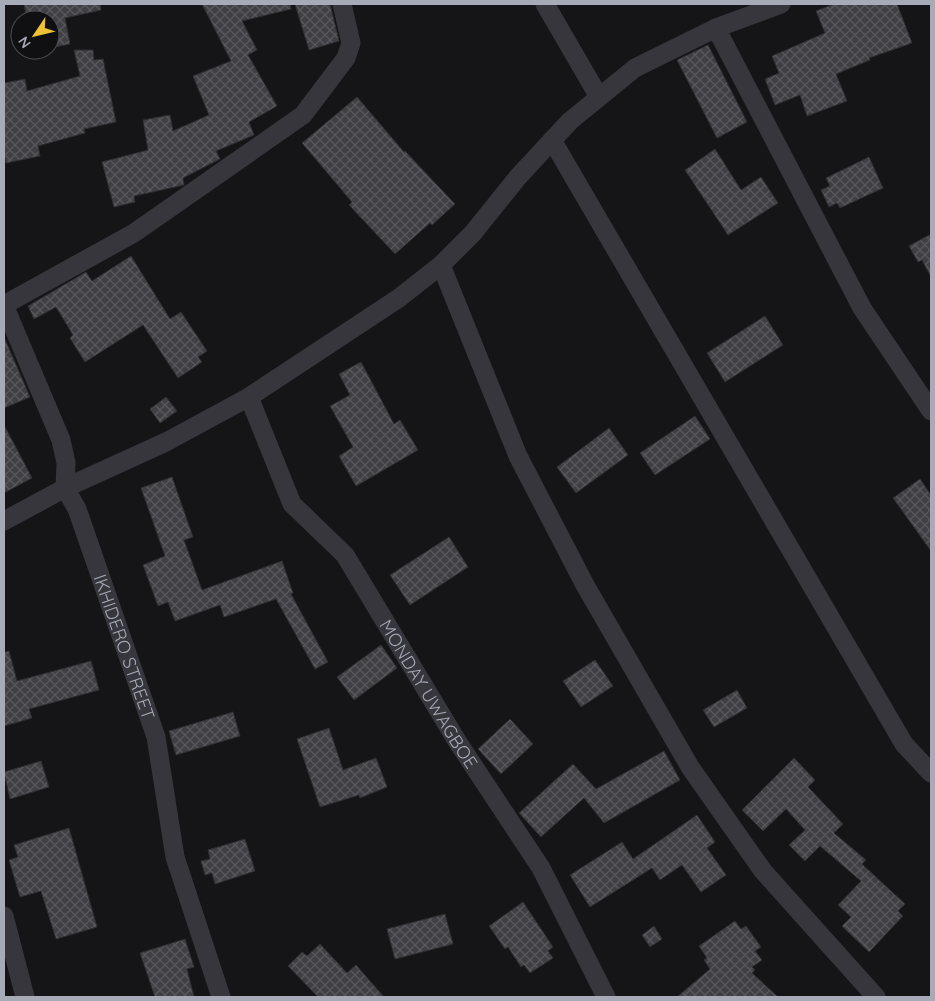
<svg xmlns="http://www.w3.org/2000/svg" width="935" height="1001" viewBox="0 0 935 1001" font-family="Quicksand,sans-serif">
  <style>
    .building { fill: url(#building-cross-hatch); stroke: #2f2f33 }
    .lines { fill: none; stroke-linecap: round; stroke-linejoin: round }
    .minor { stroke: #36363c; stroke-width: 19 }
    .labels { text-anchor: middle; dominant-baseline: central; stroke-width: 5; stroke-linejoin: round; paint-order: stroke }
    .street-label { font-size: 18px; fill: #a7aab7; stroke: #101012 }
  </style>
  <defs>
    <pattern id="building-cross-hatch" width="8" height="8" patternUnits="userSpaceOnUse" patternTransform="scale(1.25)"><rect width="8" height="8" fill="#3f3f44"/><path d="M0 0l8 8M0 8l8-8" fill="none" stroke="#58585d"/></pattern>
  </defs>
  <rect width="100%" height="100%" fill="#151517"/>
  <g class="building">
    <polygon points="24,4 100,4 101,10 65,18 70,44 50,48 50,20 27,20"/>
    <polygon points="202,4 290,4 291,9 242,21 257,50 248,55 277,106 249,122 254,135 216,151 220,159 183,178 184,185 134,196 135,202 114,207 102,162 148,150 143,120 170,115 173,131 209,115 193,76 231,61"/>
    <polygon points="295,4 330,4 339,41 309,50"/>
    <polygon points="834,4 897,4 912,43 869,58 870,60 836,74 847,101 807,116 800,95 775,105 765,79 779,73 772,56 825,33 816,11"/>
    <polygon points="708,45 747,122 717,138 677,60"/>
    <polygon points="74,50 93,50 94,60 103,59 116,122 84,129 85,133 38,146 40,156 6,163 4,153 4,83 25,79 27,91 80,76"/>
    <polygon points="357,97 404,152 405,151 455,204 432,225 430,223 395,254 349,205 352,202 302,143"/>
    <polygon points="715,149 741,190 761,177 778,203 728,235 685,170"/>
    <polygon points="869,157 883,188 840,208 837,203 829,207 821,190 830,186 826,178"/>
    <polygon points="931,234 931,277 922,260 918,262 909,246"/>
    <polygon points="131,256 170,319 181,312 207,351 198,357 202,362 178,378 143,325 85,362 70,338 73,335 56,307 34,319 28,306 86,272 92,281"/>
    <polygon points="765,316 783,345 725,382 707,353"/>
    <polygon points="4,337 30,397 4,408"/>
    <polygon points="361,362 394,424 400,420 418,450 356,486 339,456 353,447 330,406 350,395 339,374"/>
    <polygon points="166,397 177,411 160,423 150,409"/>
    <polygon points="695,416 710,439 655,475 640,453"/>
    <polygon points="4,425 32,478 4,493"/>
    <polygon points="609,428 628,455 576,493 557,467"/>
    <polygon points="172,477 193,537 184,540 202,590 282,561 293,593 291,594 328,662 315,669 276,599 224,617 220,605 175,621 168,602 158,606 143,565 165,556 141,488"/>
    <polygon points="920,479 931,495 931,551 893,498"/>
    <polygon points="449,537 468,567 410,605 390,575"/>
    <polygon points="381,645 397,668 354,700 337,677"/>
    <polygon points="9,651 17,681 91,661 99,690 29,709 32,718 4,726 4,652"/>
    <polygon points="595,660 613,686 581,707 563,681"/>
    <polygon points="737,690 747,708 714,727 703,710"/>
    <polygon points="233,712 240,736 176,755 169,731"/>
    <polygon points="510,719 533,744 501,774 478,749"/>
    <polygon points="329,728 343,770 376,758 387,787 360,798 359,795 320,807 297,739"/>
    <polygon points="664,751 680,780 604,823 584,798 541,837 519,813 573,764 596,789"/>
    <polygon points="794,758 815,780 808,787 843,824 834,833 866,860 862,864 905,904 898,911 903,916 869,952 842,926 851,917 838,905 861,881 820,846 805,861 789,845 805,830 786,809 763,831 742,810"/>
    <polygon points="41,761 49,787 10,799 4,772"/>
    <polygon points="697,815 715,842 707,848 726,875 701,892 682,865 660,880 652,868 590,907 570,875 622,842 633,859"/>
    <polygon points="69,828 97,927 56,939 41,891 20,897 9,860 18,857 14,845"/>
    <polygon points="245,839 255,871 215,884 212,873 205,875 201,861 210,859 208,850"/>
    <polygon points="523,902 553,947 548,951 553,958 530,973 524,965 521,967 508,947 505,949 489,926"/>
    <polygon points="445,914 453,944 395,959 387,929"/>
    <polygon points="735,921 741,929 746,926 761,947 755,951 762,960 752,967 755,970 752,973 778,997 677,997 710,969 704,960 707,958 699,946"/>
    <polygon points="654,926 662,939 650,947 642,935"/>
    <polygon points="185,939 194,967 187,969 194,997 155,997 140,953"/>
    <polygon points="320,944 347,973 356,965 384,997 318,997 288,966 302,952 307,956"/>
  </g>
  <g class="lines">
    <g class="minor">
      <polyline points="545,4 599,97"/>
      <polyline points="716,28 862,308 931,411"/>
      <polyline points="552,140 904,744 931,773"/>
      <polyline points="441,265 518,456 585,585 690,767 763,871 876,997"/>
      <path id="s1" d="M4,305L61,440L66,463L65,488L77,509L156,737L175,857L221,997"/>
      <polyline points="4,305 134,233 303,115 346,58 351,43 342,4"/>
      <path id="s2" d="M249,397L292,504L345,555L457,741L541,868L606,997"/>
      <polyline points="4,521 65,488 166,442 249,397 399,298 441,265 473,233 518,177 570,121 635,68 716,28 781,4"/>
      <polyline points="4,916 25,997"/>
    </g>
  </g>
  <g class="labels">
    <g class="street-label">
      <text stroke="none"><textPath href="#s1" startOffset="365">IKHIDERO STREET</textPath></text>
      <text stroke="none"><textPath href="#s2" startOffset="351">MONDAY UWAGBOE</textPath></text>
    </g>
  </g>
  <rect width="935" height="1001" fill="none" stroke="#a7aab7" stroke-width="10"/>
  <g transform="translate(35 35) rotate(235)"><circle r="24" fill="#101012" stroke="#4c4e54"/>
  <path d="M0-4L9 19L0 12L-9 19Z" fill="#efc135"/>
  <text y="-8" font-size="14" font-weight="bold" text-anchor="middle" fill="#a7aab7">N</text>
  </g>
</svg>
